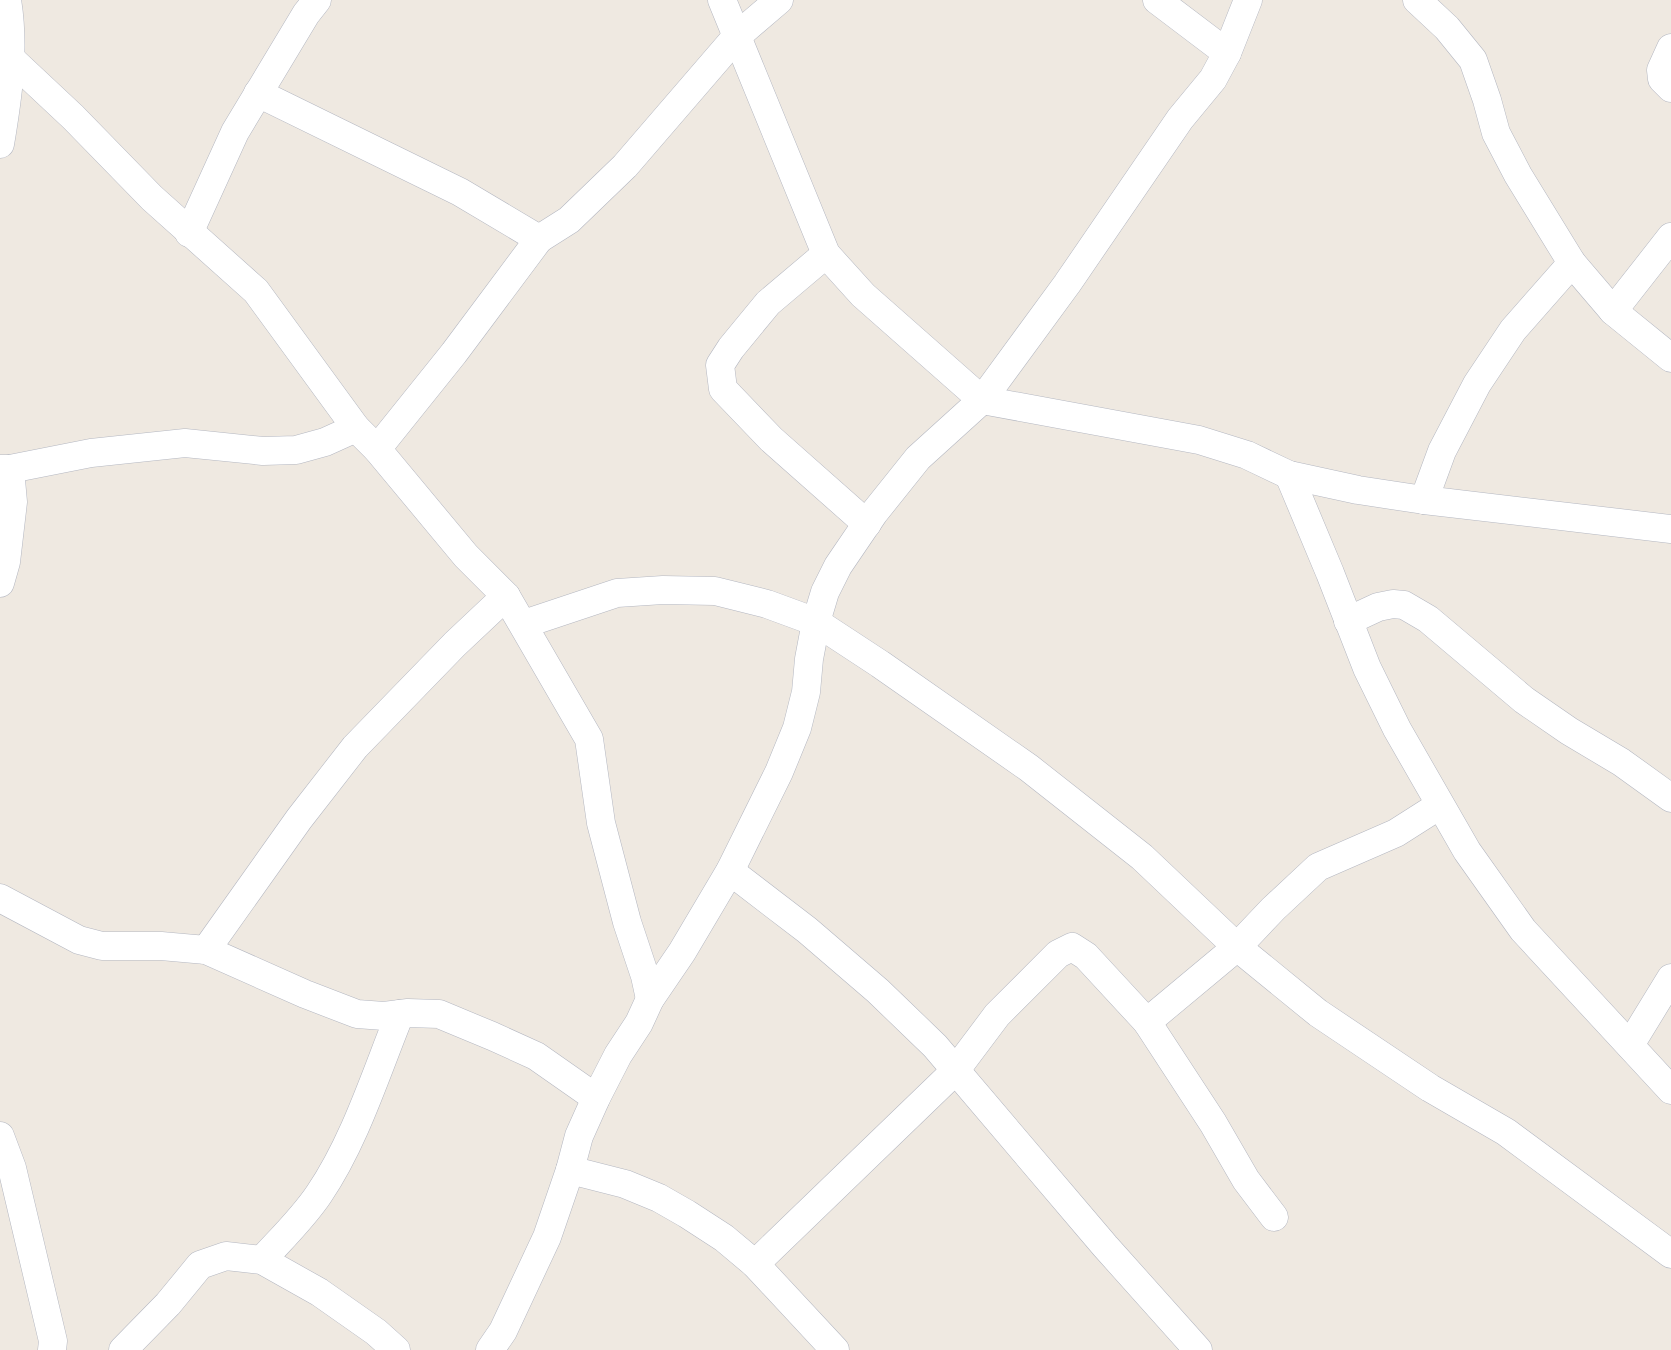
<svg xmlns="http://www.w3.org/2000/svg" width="1671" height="1350" viewBox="0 0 1671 1350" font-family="'Space Grotesk',sans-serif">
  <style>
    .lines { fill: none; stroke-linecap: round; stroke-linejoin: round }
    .minor-casing { stroke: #b4b7c1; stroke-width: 29 }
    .minor { stroke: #fff; stroke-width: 28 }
  </style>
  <rect width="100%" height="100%" fill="#efe9e1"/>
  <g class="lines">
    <defs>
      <g id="minor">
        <polyline points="722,0 826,254 863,295 982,400 1199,440 1247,455 1289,475 1358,490 1424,500 1671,529"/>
        <polyline points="1157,0 1227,53"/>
        <polyline points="1417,0 1447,28 1473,60 1487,100 1496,133 1518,175 1572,263 1613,311 1671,358"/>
        <polyline points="1671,48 1661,70 1662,79 1671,88"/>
        <polyline points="10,58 73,117 152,198 256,291 356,428 377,449 466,556 506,596 589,739 601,823 627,922 645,976 650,999"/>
        <polyline points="258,93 460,192 539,239"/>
        <path d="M0,144C8,97 15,48 7,0"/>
        <polyline points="189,233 235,132 306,14 317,0"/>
        <polyline points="826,254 768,303 731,348 720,365 723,389 771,439 867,524"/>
        <polyline points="1613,311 1671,237"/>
        <polyline points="377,449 454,353 539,239 569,220 625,166 737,36 779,0"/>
        <polyline points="0,469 10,469 91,453 185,443 263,451 296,450 325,442 356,428"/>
        <polyline points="1289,475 1330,573 1367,668 1397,729 1467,851 1523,930 1671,1090"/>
        <polyline points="1424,500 1442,451 1477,384 1513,330 1572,263"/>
        <polyline points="0,583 6,562 13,502 10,469"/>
        <polyline points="1348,621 1378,607 1393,604 1404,605 1428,619 1524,700 1569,731 1621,762 1671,798"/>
        <polyline points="524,624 617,593 663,590 715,591 767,604 816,622 880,664 1029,768 1142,857 1237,947 1318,1013 1430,1088 1506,1132 1671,1254"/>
        <polyline points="730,871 807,930 878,991 935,1046 1105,1246 1198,1350"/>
        <polyline points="0,898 79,940 102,946 161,946 206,950 305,994 357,1014 384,1016 408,1013 439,1014 492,1036 536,1056 596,1098"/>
        <polyline points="206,950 299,819 355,747 455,644 506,596"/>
        <polyline points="1147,1022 1237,947 1273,909 1318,867 1396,833 1440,805"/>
        <polyline points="1630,1045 1671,978"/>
        <polyline points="0,1136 12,1168 53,1341 52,1350"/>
        <polyline points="570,1170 625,1184 659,1198 687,1214 724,1238 755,1264 835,1350"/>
        <path d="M262,1260C281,1239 303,1218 319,1194C355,1141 376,1073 400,1014"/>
        <polyline points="755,1264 955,1071 997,1015 1058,954 1072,947 1086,956 1147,1022 1213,1123 1246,1180 1274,1217"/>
        <polyline points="123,1350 168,1304 200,1265 226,1256 262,1260 319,1292 376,1332 396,1350"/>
        <polyline points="490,1350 503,1331 547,1237 570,1170 579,1136 596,1098 618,1055 639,1023 650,999 682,952 730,871 779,772 797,728 806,692 809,659 816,622 825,592 838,566 874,513 918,458 982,400 1067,284 1180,119 1213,79 1227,53 1248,0"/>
      </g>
    </defs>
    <use href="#minor" class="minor-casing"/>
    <use href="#minor" class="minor"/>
  </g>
</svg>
